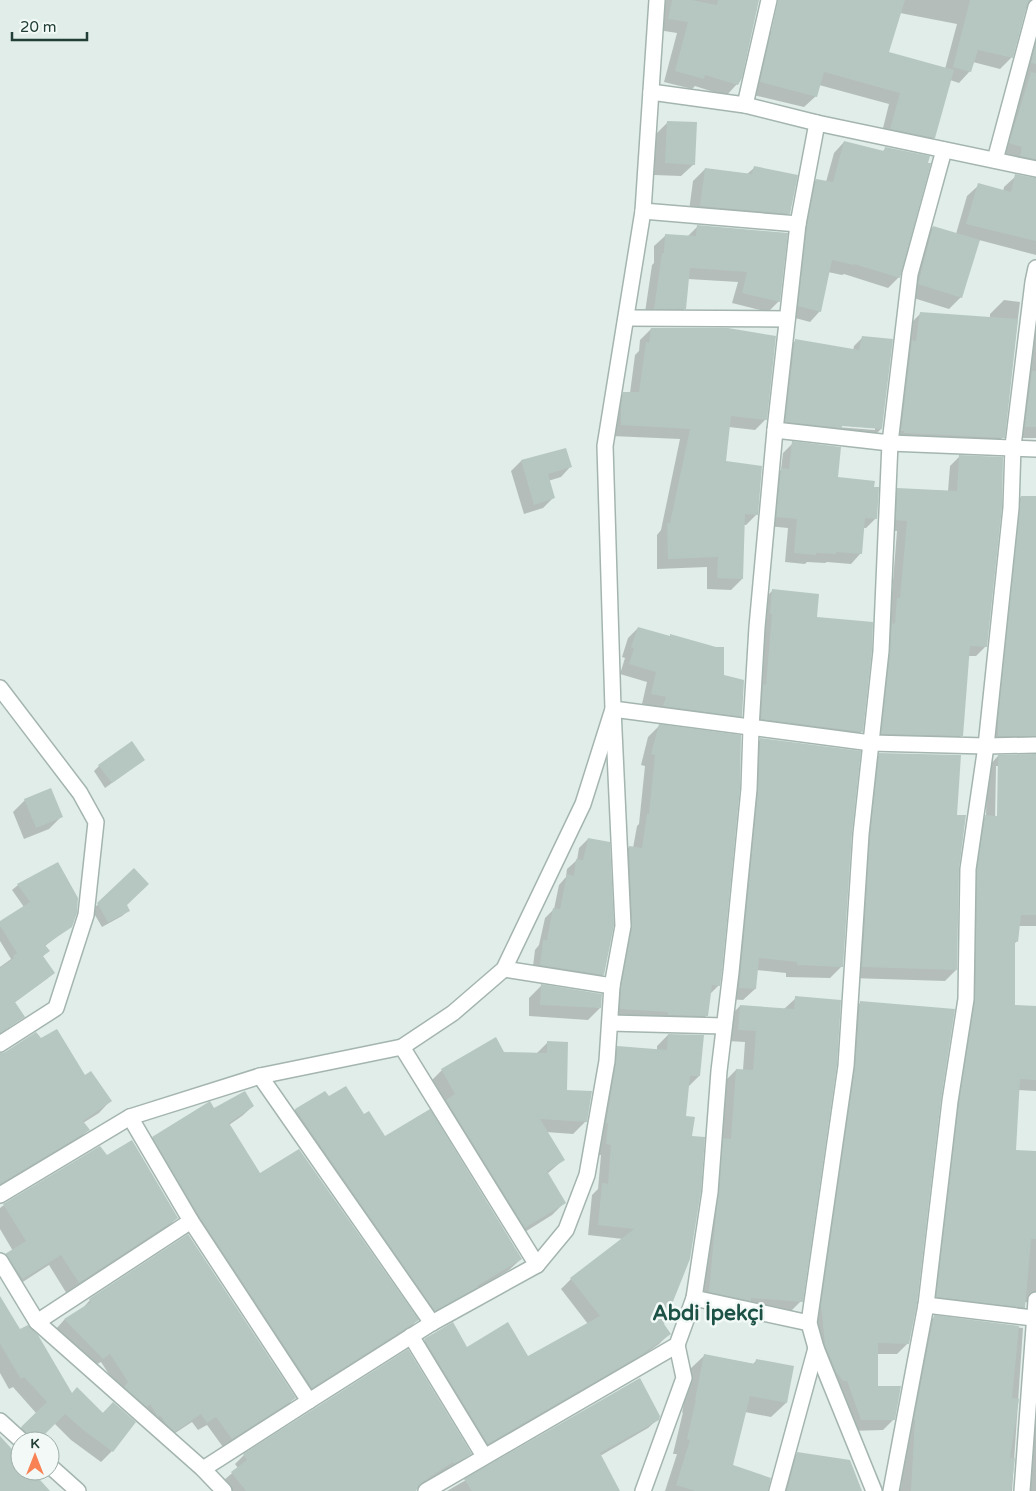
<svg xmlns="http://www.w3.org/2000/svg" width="1036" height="1491" viewBox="0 0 1036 1491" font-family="'Varela Round',sans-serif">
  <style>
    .shadow { fill: #0003; fill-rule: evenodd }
    .building { fill: #b6c7c1 }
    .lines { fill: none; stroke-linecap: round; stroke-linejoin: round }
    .minor-casing { stroke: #a4b5af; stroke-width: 18 }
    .minor { stroke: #fff; stroke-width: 15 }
    .labels { text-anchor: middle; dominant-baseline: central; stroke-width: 5; stroke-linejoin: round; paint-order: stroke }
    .district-label { font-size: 21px; font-weight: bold; fill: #1c5146; stroke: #f2f9f6 }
  </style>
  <rect width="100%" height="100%" fill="#e1ede8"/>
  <g class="shadow">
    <polygon points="663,0 733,0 737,84 726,96 695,86 692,89 664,82 677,33 658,30"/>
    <path d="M779,0H1036V255L979,240L961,297L949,309L907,296L921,239L933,227L956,234L967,196L979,185L1003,192L1004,187L1016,176L1035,179L1031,173L999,154L1032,12L1026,8L1011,58L1000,69L973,62L970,71L959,83L950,80L934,138L923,149L880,140L889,104L819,85L816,96L804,107L749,94L761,40L772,30ZM900,13L957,24L945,69L888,53Z"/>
    <polygon points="668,122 694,164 681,176 654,175 656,134"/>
    <polygon points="844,142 882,152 886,148 899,277 888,288 844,274 842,275 828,272 820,311 810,322 788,316 806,191 816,180 826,182 834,153"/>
    <polygon points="754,168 789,213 777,226 688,218 693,181 705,169 747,174"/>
    <polygon points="698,226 779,301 768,312 732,303 738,282 688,279 685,308 674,319 644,319 652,265 654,263 654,246 665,236 687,237"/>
    <polygon points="1036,298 1036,438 1014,438"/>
    <polygon points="1004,300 1020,302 1003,437 989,451 891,446 907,327 921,313 990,318 990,314"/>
    <polygon points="651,329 766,419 755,430 729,427 725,462 757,514 746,525 744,525 742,579 731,590 707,589 707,567 657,569 657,535 661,530 680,439 611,436 613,404 624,393 630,393 635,355 639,351 640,340"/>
    <path d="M863,337L881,429L873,437L778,430L787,349L795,341L853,351L854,346ZM836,425L875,428V430L836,427Z"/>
    <polygon points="793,443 837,478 873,488 876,518 866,528 863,528 860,554 851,564 827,562 825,563 807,562 805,564 785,562 788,528 767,526 772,479 781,470 783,453"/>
    <polygon points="960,456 986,646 976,656 968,656 962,735 952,745 872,743 888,609 891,606 897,531 887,530 888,499 898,489 948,491 950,466"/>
    <polygon points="521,461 571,466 561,477 548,481 553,498 543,508 524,514 511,471"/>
    <polygon points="1021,497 1036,498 1036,747 987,747 1010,509"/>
    <polygon points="772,591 870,650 861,732 849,744 749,731 760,603"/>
    <polygon points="638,628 723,676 741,716 731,726 654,716 656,707 642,704 647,682 620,674 625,658 622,657 628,638"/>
    <polygon points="659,726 719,985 709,995 706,1016 696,1026 610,1019 622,937 618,858 629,847 633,848 637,826 639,824 645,766 641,765 648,737"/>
    <polygon points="761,739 850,833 842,966 830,978 786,977 786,973 756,970 755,989 743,1000 728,999 749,751"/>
    <polygon points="880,754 955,816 957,869 956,970 945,981 851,978 869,765"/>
    <path d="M998,756H1036V926H1018L1017,941L1014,944V1007H1036V1091L1018,1090L1014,1151L1036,1152V1491H1020L1030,1303L1025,1302V1307L1014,1318L926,1308L949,1114L975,828L986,816L987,768ZM996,766H999L998,822H995Z"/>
    <polygon points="144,760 105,788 94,771 99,766"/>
    <polygon points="25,800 61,817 49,829 24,839 13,812"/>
    <polygon points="588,839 603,975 595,983 532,974 535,950 539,945 545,918 554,909 559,885 566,877 567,869 577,860 579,848"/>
    <polygon points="134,870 125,905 128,911 122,916 102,927 92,910"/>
    <polygon points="18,885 71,926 45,946 48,951 42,957 48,978 14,1003 24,1016 0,1034 0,967 11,959 0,941 0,923 24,907 12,890"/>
    <polygon points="541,986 600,1008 588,1020 529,1016 529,998"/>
    <polygon points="796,998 801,1301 790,1312 699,1303 725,1081 736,1070 743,1070 745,1042 728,1041 729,1017 740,1006 784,1009"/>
    <polygon points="860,1003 939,1100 908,1343 897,1354 876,1354 876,1388 894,1419 883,1430 850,1431 811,1317 849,1014"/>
    <polygon points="668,1035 699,1076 688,1087 663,1324 669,1334 659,1344 629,1365 477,1454 414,1351 425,1340 452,1324 467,1348 528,1358 588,1324 561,1289 571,1279 623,1239 588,1235 592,1195 598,1189 601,1155 596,1155 607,1058 618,1047 657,1051 657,1046"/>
    <polygon points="548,1042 566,1091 586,1121 573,1134 546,1132 563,1160 547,1174 565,1202 552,1215 512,1240 434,1113 442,1105 429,1083 442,1070 504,1053 536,1054"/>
    <polygon points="0,1061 85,1076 110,1101 99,1113 83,1123 88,1130 77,1141 0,1187"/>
    <polygon points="325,1092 328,1098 363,1116 385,1138 521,1259 509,1270 423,1322 284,1122 295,1110"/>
    <polygon points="253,1106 242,1116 229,1125 260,1175 417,1320 407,1331 301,1398 142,1148 153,1138 214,1109"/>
    <polygon points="107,1157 177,1218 165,1229 67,1294 49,1265 18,1285 3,1261 13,1251 0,1229 0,1208 4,1205"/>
    <polygon points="188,1236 294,1398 286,1407 223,1447 207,1425 198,1430 192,1422 166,1439 120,1391 101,1362 94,1366 56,1329 64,1320 82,1309 90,1300"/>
    <polygon points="0,1298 19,1331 71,1395 102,1414 113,1403 112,1451 101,1462 71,1440 54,1423 36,1441 20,1441 20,1449 11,1439 36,1413 13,1387 9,1389 0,1373"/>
    <polygon points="934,1317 1023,1328 1012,1491 899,1491 901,1487 905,1430 923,1328"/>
    <polygon points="705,1355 753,1364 757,1360 786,1403 771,1417 745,1412 732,1466 767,1491 665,1491 677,1454 673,1454 683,1412 682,1413 690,1369"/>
    <polygon points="639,1379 658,1419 648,1428 600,1456 618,1491 447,1491"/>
    <polygon points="470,1453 461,1462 416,1489 416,1491 225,1491 223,1481 238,1468 235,1464 244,1455"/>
    <polygon points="798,1453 861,1491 777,1491 783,1468"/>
  </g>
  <g class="building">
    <polygon points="672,0 691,0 717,5 718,0 759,0 742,78 738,85 705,75 704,79 675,71 688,22 668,19"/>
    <polygon points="778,0 905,0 889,52 954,70 935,138 890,129 900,93 824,72 817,97 760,82"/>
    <polygon points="970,0 1030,0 1027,5 1013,58 978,50 971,72 953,67"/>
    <polygon points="1036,43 1036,64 1031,63"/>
    <polygon points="1031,72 1036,73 1036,159 1020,156 1022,147 1009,143"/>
    <polygon points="667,121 697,122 695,165 665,163"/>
    <polygon points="844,141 884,151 885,147 930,156 928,163 931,163 900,278 854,264 854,265 832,260 821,312 798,306 807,225 816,179 833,182"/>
    <polygon points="754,166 798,175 790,214 700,206 705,168 752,174"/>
    <polygon points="1015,174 1036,178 1036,241 966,224 978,183 1011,192"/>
    <polygon points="697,225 788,233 780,302 742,293 747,272 690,268 686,309 654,309 662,253 664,253 665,234 696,236"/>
    <polygon points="933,226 980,240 962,298 918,284"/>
    <polygon points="920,312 1018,319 1005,438 904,433 904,431 901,431 912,340 916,341"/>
    <polygon points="651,328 728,328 776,336 767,420 731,416 726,461 762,466 758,515 745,514 743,579 717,578 718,557 668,559 667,523 670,523 690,429 621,425 621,405 623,392 639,392 646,342 649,343"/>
    <polygon points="862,336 893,339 882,429 842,426 842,428 785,422 795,339 859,350"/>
    <polygon points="1032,371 1036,371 1036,427 1025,427"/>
    <polygon points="792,441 841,447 838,477 875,481 874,487 879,487 877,519 865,518 862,554 836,552 836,554 816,553 816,555 794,553 797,519 776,517 781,468 789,469"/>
    <polygon points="566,448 572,467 548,474 555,498 534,505 521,460"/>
    <polygon points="959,455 1003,457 1002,507 987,647 970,646 963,736 881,734 890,652 892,623 895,624 897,598 900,598 907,521 896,520 897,488 957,491"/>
    <polygon points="1021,496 1036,496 1036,736 998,736 998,718"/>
    <polygon points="772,589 819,594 817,617 873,622 872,650 863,732 761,719 763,684 766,685 772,614 770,614"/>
    <polygon points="638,627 670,636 670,634 716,647 724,647 724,675 744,680 742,717 663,706 666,697 651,694 656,672 629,664 634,648 631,647"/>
    <polygon points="659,724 741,735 740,788 722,971 720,986 712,985 708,1016 668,1015 668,1012 620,1009 621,987 632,926 629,846 642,848 647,814 649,814 655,755 651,754"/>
    <polygon points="760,738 861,751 852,833 843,967 797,965 797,962 759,958 756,989 739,988 758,790"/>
    <polygon points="132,741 145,760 112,783 98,765"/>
    <polygon points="879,753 961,755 957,815 966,815 959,869 957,970 862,967 870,835"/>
    <polygon points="1036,754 1036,915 1021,915 1018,942 1015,941 1015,1005 1036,1006 1036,1080 1020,1079 1016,1150 1036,1151 1036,1239 1031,1239 1025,1308 936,1297 959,1102 975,1000 977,870 985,815 997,816 998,755"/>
    <polygon points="51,788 63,817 36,828 24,799"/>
    <polygon points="588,838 610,842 614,925 604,975 540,965 543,940 547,940 553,908 560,909 567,874 574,876 576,859 583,860"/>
    <polygon points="58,862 78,898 77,913 72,927 45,945 50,951 43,956 55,973 15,1002 25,1017 0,1033 0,968 14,958 13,956 17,953 0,926 0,921 30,902 17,884"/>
    <polygon points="134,868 149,884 127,905 130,911 108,922 97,903"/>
    <polygon points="541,984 602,994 601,1008 540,1005"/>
    <polygon points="795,996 841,1000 837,1065 803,1302 751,1298 751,1301 709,1292 723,1138 731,1139 736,1069 753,1070 756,1031 738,1030 740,1005 794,1009"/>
    <polygon points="860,1001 955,1009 941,1100 917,1304 909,1344 878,1343 878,1386 901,1386 895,1420 861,1420 847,1381 843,1381 836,1372 825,1345 821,1305 855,1067"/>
    <polygon points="57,1029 85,1075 91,1071 112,1101 83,1121 90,1130 0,1184 0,1053 5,1052 36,1032 41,1038"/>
    <polygon points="668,1034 704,1035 700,1076 690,1076 686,1116 695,1117 692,1136 705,1137 701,1191 690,1259 664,1324 671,1334 641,1355 488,1444 424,1339 453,1322 467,1347 508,1322 528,1356 600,1316 570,1278 634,1229 598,1225 602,1183 608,1184 611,1145 606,1144 608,1123 606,1123 616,1063 617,1046 667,1050"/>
    <polygon points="496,1037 504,1052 547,1053 547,1041 568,1042 567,1090 592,1091 587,1122 540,1119 565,1160 547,1171 566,1203 525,1228 446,1100 455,1094 441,1069"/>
    <polygon points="346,1086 364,1114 369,1111 385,1136 430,1109 522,1259 477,1286 478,1287 435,1311 295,1109 325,1091 329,1096"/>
    <polygon points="245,1091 254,1106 229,1123 260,1173 299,1149 419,1320 312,1388 199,1216 152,1137 207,1103 210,1101 214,1108"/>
    <polygon points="132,1140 178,1218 79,1283 61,1255 23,1279 5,1254 26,1241 3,1204 100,1146 107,1155"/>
    <polygon points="188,1234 296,1398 232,1439 216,1417 207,1423 201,1414 175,1432 166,1424 160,1415 158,1417 150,1404 147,1407 124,1387 128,1382 110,1354 103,1359 64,1319 91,1302 89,1299"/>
    <polygon points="0,1296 20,1329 28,1325 38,1335 72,1393 77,1387 103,1413 113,1402 136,1422 113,1452 82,1429 65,1414 38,1441 33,1441 21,1427 47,1402 24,1377 21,1379 0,1344"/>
    <polygon points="934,1315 1019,1326 1012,1398 1019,1399 1010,1458 1015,1458 1011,1491 911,1491 915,1420 914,1420"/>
    <polygon points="408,1349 472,1454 454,1464 453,1462 421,1483 416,1491 246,1491 231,1472 247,1460 243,1454"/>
    <polygon points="704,1354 755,1364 756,1359 794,1366 787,1403 750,1396 733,1465 771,1478 768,1491 695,1491 676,1485 690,1440 687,1439 696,1399 695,1400"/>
    <polygon points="640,1378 660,1416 659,1420 600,1453 620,1491 472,1491 464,1479"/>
    <polygon points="0,1436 20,1458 20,1471 32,1471 50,1491 0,1491"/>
    <polygon points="797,1452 850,1460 862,1491 787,1491"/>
  </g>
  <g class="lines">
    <defs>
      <g id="minor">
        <polyline points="651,92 745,105 817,123"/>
        <polyline points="745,105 769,0"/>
        <polyline points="995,160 1036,7"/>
        <polyline points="643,211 798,224"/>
        <polyline points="627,318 787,319"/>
        <polyline points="775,430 890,443 1036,449"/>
        <polyline points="0,688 80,793 96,822 86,915 56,1008 0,1044"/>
        <polyline points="504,969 612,986"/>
        <polyline points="610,1023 724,1026"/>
        <polyline points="402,1047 537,1265"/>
        <polyline points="260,1076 432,1323"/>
        <polyline points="130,1117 191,1221 309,1401 203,1469"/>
        <polyline points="0,1195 130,1117 260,1076 402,1047 453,1013 504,969 583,804 613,709 605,446 643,211 657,0"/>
        <polyline points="0,1261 37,1322 203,1469 224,1491"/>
        <polyline points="694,1298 809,1323"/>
        <polyline points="926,1305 1033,1318"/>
        <polyline points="37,1322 191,1221"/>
        <polyline points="411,1336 484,1456"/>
        <polyline points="309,1401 432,1323 537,1265 566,1230 587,1175 607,1061 612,986 623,926 613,709 871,743 986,746 1036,745"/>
        <polyline points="0,1421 22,1441"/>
        <polyline points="50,1466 78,1491"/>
        <polyline points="426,1491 677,1345 694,1298 710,1192 719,1071 731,972 749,789 751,728 757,627 775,430 798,224 817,123 1036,169"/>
        <polyline points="643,1491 684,1378 677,1345"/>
        <polyline points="777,1491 816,1348"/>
        <polyline points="874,1491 816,1348 809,1323 846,1066 861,834 881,651 890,443 910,274 944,150"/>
        <polyline points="891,1491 926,1305 950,1101 966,999 968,869 986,746 1011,508 1013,446 1033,282 1036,268"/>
        <polyline points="1022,1491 1036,1300"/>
      </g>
    </defs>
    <use href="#minor" class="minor-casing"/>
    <use href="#minor" class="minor"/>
  </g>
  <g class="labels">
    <g class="district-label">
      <text x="708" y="1313">Abdi İpekçi</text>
    </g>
  </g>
  <g transform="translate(35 1456)"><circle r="24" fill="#f2f9f6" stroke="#9eaeaa"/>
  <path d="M0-4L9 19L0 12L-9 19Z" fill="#f88254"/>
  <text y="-8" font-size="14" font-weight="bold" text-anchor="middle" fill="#213e37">K</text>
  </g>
  <path d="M12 32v8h75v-8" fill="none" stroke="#213e37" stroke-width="2.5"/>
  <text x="20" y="32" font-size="15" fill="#213e37" stroke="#f2f9f6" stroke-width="4" paint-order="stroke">20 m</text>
</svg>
